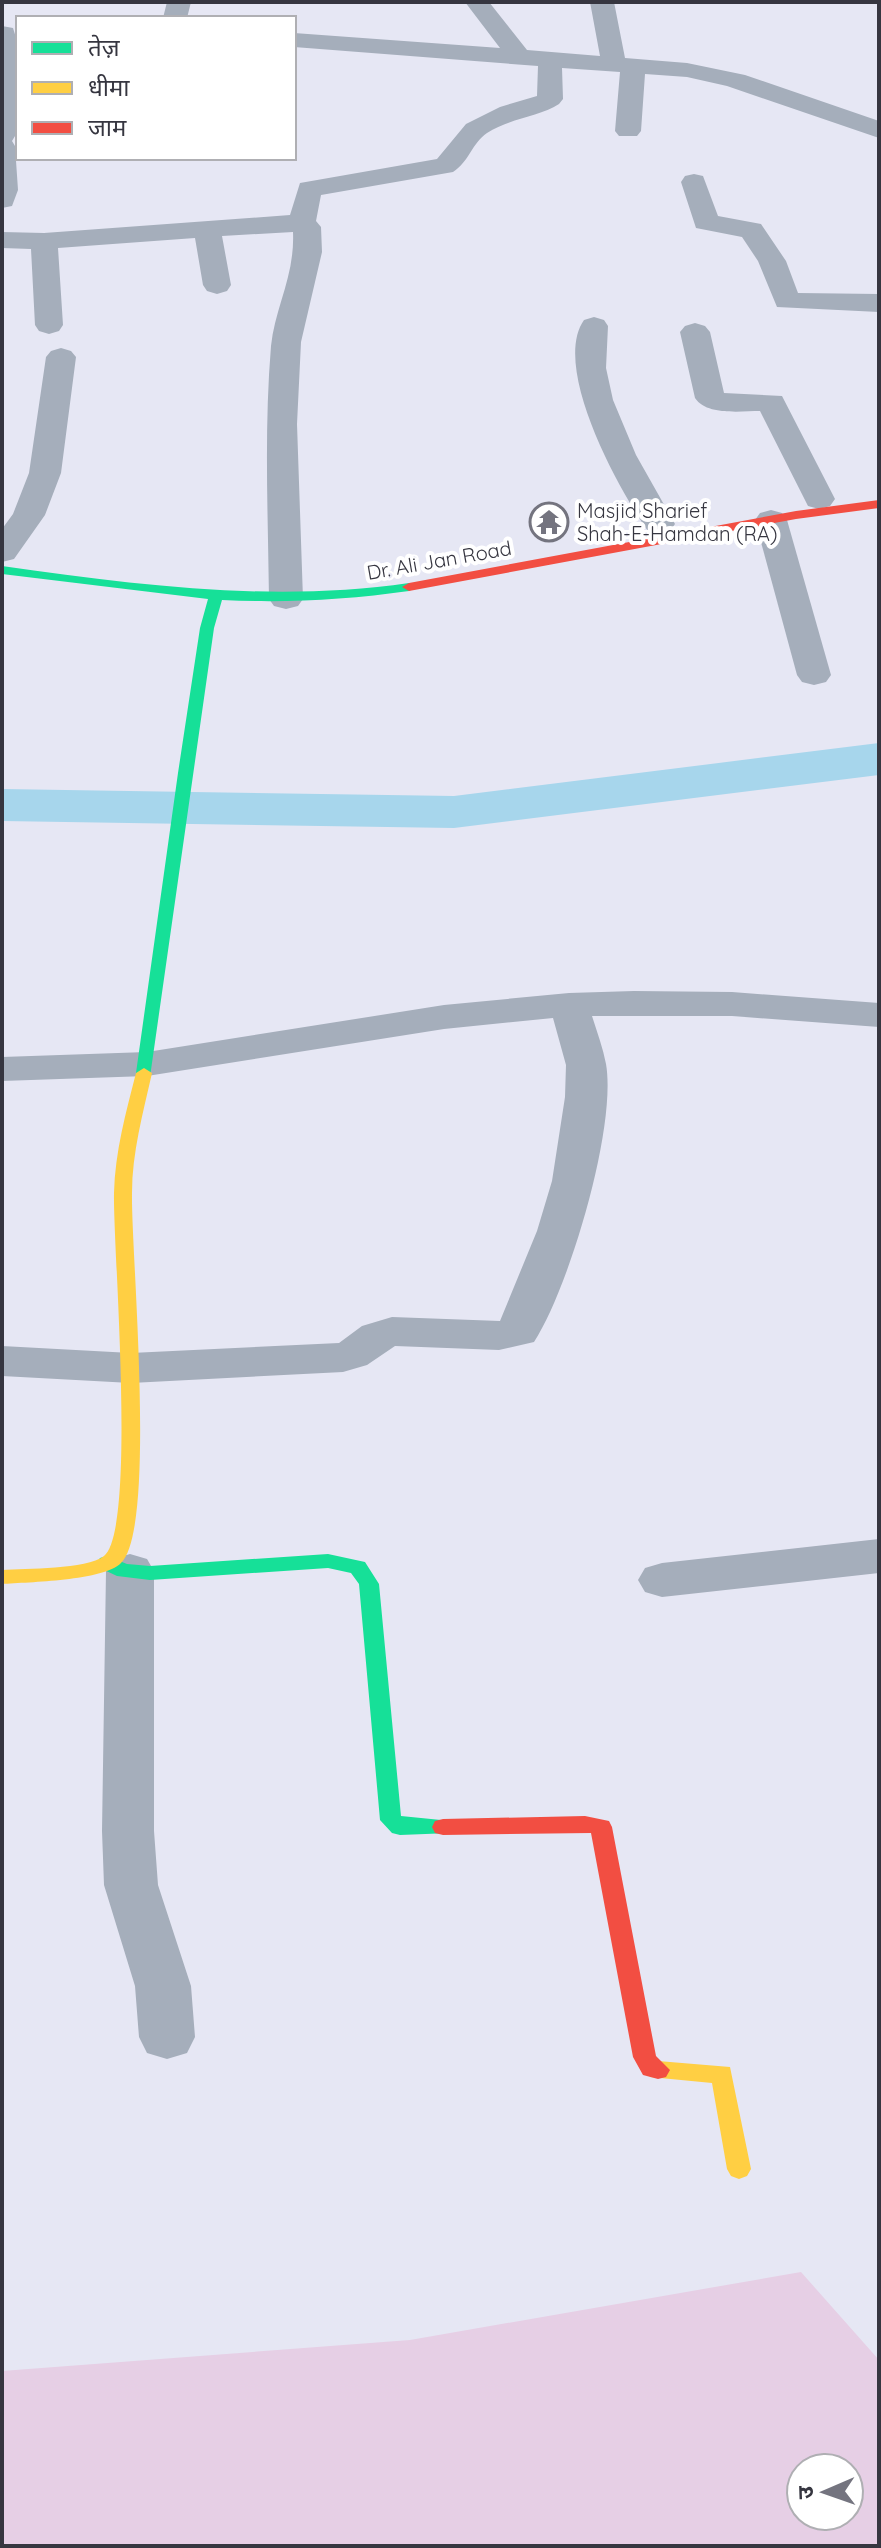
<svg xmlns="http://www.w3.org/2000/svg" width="881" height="2548" viewBox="0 0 881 2548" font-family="Quicksand,'Noto Sans Devanagari',sans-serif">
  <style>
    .green { fill: #e6cfe5; fill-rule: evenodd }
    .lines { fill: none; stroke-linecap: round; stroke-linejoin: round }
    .river { fill: #a7d6ec; fill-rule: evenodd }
    .street { fill: #a5aebb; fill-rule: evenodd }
    .fast { fill: #16e098; fill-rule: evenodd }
    .slow { fill: #ffcf43; fill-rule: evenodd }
    .jam { fill: #f24e42; fill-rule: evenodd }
    .labels { text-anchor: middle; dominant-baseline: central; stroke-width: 8; stroke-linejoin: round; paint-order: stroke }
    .far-poi-label { font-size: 20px; fill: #363640; stroke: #fff; text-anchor: start }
    .far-street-label { font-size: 20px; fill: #363640; stroke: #fff }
  </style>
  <rect width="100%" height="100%" fill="#e6e7f4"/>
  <path class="green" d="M801,2272L879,2360V2546H2V2371L410,2340ZM801,2468H849V2516H801Z"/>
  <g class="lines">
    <polygon class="river" points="879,743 879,775 454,828 2,821 2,789 454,796"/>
    <g class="street">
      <polygon points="167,2 191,2 187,18 163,18"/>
      <path d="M465,2H489L527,50L600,56L590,2H614L625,58L687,63L745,75L879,121V138L727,86L687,77L645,74L641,131L637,136H619L615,131L620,72L562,68L563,99L559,104C539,117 510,118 487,133C472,143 469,162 453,172L321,195L316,221L321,227L322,252L301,342L297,424L303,599L298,606L286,609L274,606L269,599C268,515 264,430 271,346C275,307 295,276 293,232L222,236L231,285L227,291L217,294L207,291L203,285L195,238L58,248L63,325L59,331L49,334L39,331L35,325L31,249L2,248V232L44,233L290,215L300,183L437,159L466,124L500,107L537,96L538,66L294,47V33L500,48Z"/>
      <polygon points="2,26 13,28 18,44 18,131 12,141 15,146 18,190 12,206 2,208"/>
      <polygon points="694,174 703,176 718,216 761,224 786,261 798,293 879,294 879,312 777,307 758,261 742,237 696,228 681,182 685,176"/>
      <path d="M594,317L604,320L608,326L606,368L613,400L636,455L675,524L670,531L659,534L648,531C619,490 551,367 584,320Z"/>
      <path d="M695,323L705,326L710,332L724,393L782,396L835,499L830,506L819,509L808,506L760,411C741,411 707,416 695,398L680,332L685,326Z"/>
      <polygon points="61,348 71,351 76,357 61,473 45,515 14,559 2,562 2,529 13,514 29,473 46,357 51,351"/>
      <polygon points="771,510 782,513 787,520 831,675 826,682 814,685 802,682 797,675 755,520 760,513"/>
      <path d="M634,991L732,992L879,1003V1027L732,1016H592C597,1032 603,1048 606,1064C617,1127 569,1288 534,1342L499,1350L395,1346L367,1365L343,1372L131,1383L2,1376V1346L131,1353L339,1343L362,1326L392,1317L500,1321L537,1231L552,1181L565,1097L566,1065L553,1018L444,1029L147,1076L2,1081V1057L147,1052L444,1005L569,993Z"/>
      <polygon points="879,1539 879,1573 662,1597 645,1592 638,1580 645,1568 662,1563"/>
      <polygon points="130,1554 147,1559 154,1571 154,1831 158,1885 191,1986 195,2037 187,2053 167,2059 147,2053 139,2037 135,1986 104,1885 102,1831 106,1571 113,1559"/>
    </g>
    <g class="fast">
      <path d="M2,566C138,585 272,603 409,583L416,587L409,591C346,600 285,603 222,600L214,628L150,1077L144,1078L136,1073L178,773L200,628L208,599L2,574Z"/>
      <polygon points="328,1554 365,1562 379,1584 401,1816 451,1821 454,1827 451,1833 400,1835 392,1833 380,1820 359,1584 351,1573 328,1568 150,1580 117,1576 100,1568 97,1563 100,1558 107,1556 127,1564 150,1566"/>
    </g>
    <g class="slow">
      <path d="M144,1068L152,1073C143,1113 132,1153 132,1193C131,1255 157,1528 121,1563C103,1581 29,1582 2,1584V1570C26,1568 86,1570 104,1556C137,1529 113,1248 114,1193C115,1152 126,1112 136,1073Z"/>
      <polygon points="658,2061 730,2067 751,2169 747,2176 739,2179 731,2176 727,2169 712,2083 650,2077 646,2070 650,2063"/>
    </g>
    <g class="jam">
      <polygon points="879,500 879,508 796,519 409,591 402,587 409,583 796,511"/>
      <polygon points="585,1816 609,1821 612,1827 656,2056 670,2070 666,2077 658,2079 643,2075 633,2057 591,1833 443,1835 435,1833 432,1827 435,1821 443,1819"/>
    </g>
  </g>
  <defs>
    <symbol id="temple-ring" viewBox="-11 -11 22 22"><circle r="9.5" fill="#fff" stroke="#74747f" stroke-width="1.5"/><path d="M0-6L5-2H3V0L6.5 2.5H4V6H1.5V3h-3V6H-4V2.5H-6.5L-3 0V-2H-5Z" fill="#74747f"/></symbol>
  </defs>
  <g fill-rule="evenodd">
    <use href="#temple-ring" x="527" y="500" width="44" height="44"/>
  </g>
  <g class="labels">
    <g class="far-poi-label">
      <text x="577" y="510">Masjid Sharief<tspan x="577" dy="23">Shah-E-Hamdan (RA)</tspan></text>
    </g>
    <g class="far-street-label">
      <text transform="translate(439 560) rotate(-10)">Dr. Ali Jan Road</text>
    </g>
  </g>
  <rect width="881" height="2548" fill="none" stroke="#363640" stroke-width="8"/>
  <rect x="16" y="16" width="280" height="144" fill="#ffffff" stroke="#afafb3" stroke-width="2"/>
  <rect x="32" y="42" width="40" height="12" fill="#16e098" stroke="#afafb3" stroke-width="2"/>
  <text x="88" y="56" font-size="24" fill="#363640">तेज़</text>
  <rect x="32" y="82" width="40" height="12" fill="#ffcf43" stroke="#afafb3" stroke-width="2"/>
  <text x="88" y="96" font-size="24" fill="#363640">धीमा</text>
  <rect x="32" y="122" width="40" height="12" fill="#f24e42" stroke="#afafb3" stroke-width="2"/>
  <text x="88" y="136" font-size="24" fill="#363640">जाम</text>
  <g transform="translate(825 2492) rotate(268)"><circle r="38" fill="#ffffff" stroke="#afafb3" stroke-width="2"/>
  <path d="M0-6L14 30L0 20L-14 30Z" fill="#74747f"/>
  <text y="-12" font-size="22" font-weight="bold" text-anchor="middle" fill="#363640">उ</text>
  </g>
</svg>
